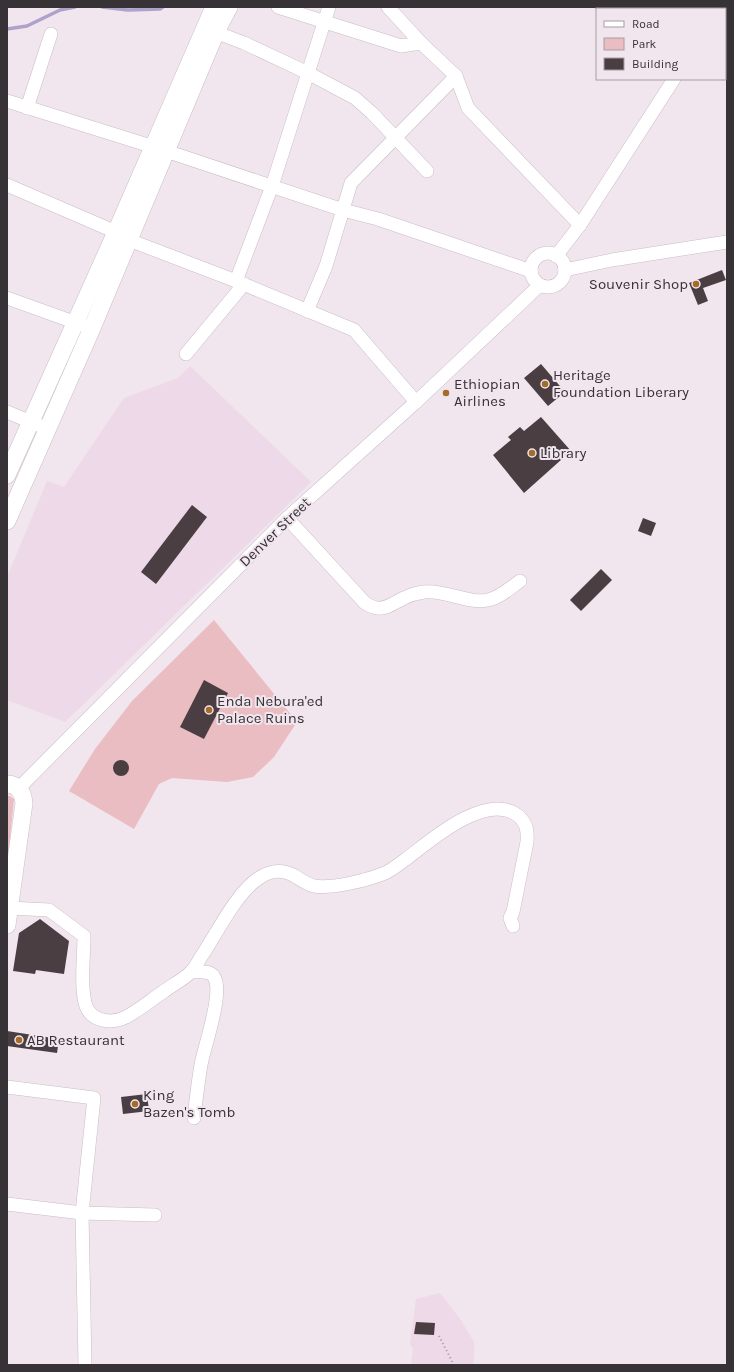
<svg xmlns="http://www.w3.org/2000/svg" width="734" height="1372" viewBox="0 0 734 1372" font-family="Karla,sans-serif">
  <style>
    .built { fill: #edd9e8 }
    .green { fill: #eabdc2 }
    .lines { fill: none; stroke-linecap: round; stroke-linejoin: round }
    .stream { stroke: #ada2cc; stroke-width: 3.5 }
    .building { fill: #4a3e42 }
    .minor-casing { stroke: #c9bdc6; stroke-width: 14 }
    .major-casing { stroke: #c9bdc6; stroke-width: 18 }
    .path { stroke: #9f979d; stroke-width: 2; stroke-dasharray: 1 3; stroke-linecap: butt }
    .minor { stroke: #fff; stroke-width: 13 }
    .major { stroke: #fff; stroke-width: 17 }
    .poi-dot { fill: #a46c28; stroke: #f1e5ee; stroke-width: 1.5 }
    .labels { text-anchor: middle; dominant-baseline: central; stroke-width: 4; stroke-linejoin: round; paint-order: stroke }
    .poi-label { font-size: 15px; fill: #363235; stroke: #f1e5ee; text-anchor: start }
    .street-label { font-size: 15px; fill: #363235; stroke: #f1e5ee }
  </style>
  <rect width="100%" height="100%" fill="#f1e5ee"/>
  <g class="built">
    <polygon points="190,366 311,482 65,722 7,700 7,577 47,481 64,487 124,398 178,378"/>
    <polygon points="440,1293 460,1319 474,1342 474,1357 473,1365 411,1365 413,1349 410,1344 416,1299"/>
  </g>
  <g class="green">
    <polygon points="214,620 297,722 274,757 253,777 227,782 172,778 159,784 134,829 69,791 95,749 132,701"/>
    <polygon points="7,796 10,796 14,799 7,866"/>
  </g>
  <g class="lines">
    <g class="stream">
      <polyline points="102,7 128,10 160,9 163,7"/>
      <polyline points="596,7 600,9"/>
      <polyline points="7,29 27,26 60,10 75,7"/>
      <polyline points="725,65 727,66"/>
    </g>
  </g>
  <g class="building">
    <polygon points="722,270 726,280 703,288 708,301 698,305 689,283"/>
    <polygon points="541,364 565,392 548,406 524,378"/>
    <polygon points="541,417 571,451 524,493 493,455 511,440 508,437 520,427 524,431"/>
    <polygon points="192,505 207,517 156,584 141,572"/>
    <polygon points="643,518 656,523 651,536 638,531"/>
    <polygon points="601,569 612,580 581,611 570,600"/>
    <polygon points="204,680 228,693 204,739 180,727"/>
    <circle cx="121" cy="768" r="8"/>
    <polygon points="40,919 69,941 64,974 36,970 35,974 13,971 19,933"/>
    <polygon points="7,1031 59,1039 57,1053 7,1046"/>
    <polygon points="147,1094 149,1111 123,1114 121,1097"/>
    <polygon points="416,1322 435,1323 434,1335 414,1334"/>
  </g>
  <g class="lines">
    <defs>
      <g id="minor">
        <polyline points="278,7 401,46 421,43"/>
        <polyline points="388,7 421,43 456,76 468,108 580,225"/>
        <polyline points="718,9 720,7"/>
        <polyline points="207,29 244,43 308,73 355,98 372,113 427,171"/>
        <polyline points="7,101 154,147 343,210 378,219 531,271"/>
        <polyline points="27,108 51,34"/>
        <polyline points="7,185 116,232 129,240 236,281 354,330 416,402"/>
        <circle cx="548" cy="270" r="17"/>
        <polyline points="556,256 580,225 674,79"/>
        <polyline points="565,270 612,260 727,242"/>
        <polyline points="236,281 272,186 329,7"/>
        <polyline points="7,298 85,326"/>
        <polyline points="307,311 326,266 351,183 456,76"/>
        <polyline points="186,354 244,284"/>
        <polyline points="7,412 48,429"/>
        <path d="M287,518L365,603C368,605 372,607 376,608C386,610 395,602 404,598C410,595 417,593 424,592C446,590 468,604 488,600C499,598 510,588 520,581"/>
        <polyline points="19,788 287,518 416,402 540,285"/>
        <path d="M9,908L49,910L84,936C84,956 80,988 86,1006C92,1022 112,1024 126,1017C139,1010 151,1000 163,992C171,986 184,979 191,972C196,967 199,959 203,954C218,931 237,892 259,878C271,870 282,869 295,876C301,880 306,884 314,886C332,889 368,880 385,873C392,870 399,864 406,859C430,841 482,795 514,813C526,820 528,829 527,842L513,912L510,918L513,926"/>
        <path d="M191,972C199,972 210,970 214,977C224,992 204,1047 201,1065C198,1082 196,1100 194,1118"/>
        <polyline points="7,1087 94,1098 82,1213 85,1365"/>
        <polyline points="7,1204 82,1213 155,1215"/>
      </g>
      <g id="major">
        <polyline points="7,475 116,232 214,7"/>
        <polyline points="7,521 92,328 216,32 229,7"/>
        <path d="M7,784C18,784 23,792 24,803L7,925"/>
      </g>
    </defs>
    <use href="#minor" class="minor-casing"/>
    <use href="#major" class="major-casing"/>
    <polyline class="path" points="439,1336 454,1365"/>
    <use href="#minor" class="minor"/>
    <use href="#major" class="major"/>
  </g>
  <g class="poi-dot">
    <circle cx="696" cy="284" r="4"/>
    <circle cx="545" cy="384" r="4"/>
    <circle cx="446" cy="393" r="4"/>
    <circle cx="532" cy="453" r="4"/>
    <circle cx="209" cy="710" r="4"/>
    <circle cx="19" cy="1040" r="4"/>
    <circle cx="135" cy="1104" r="4"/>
  </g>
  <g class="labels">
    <g class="poi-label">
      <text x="688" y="284" text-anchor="end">Souvenir Shop</text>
      <text x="553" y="375">Heritage<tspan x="553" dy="17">Foundation Liberary</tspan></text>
      <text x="454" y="384">Ethiopian<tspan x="454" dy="17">Airlines</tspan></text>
      <text x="540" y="453">Library</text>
      <text x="217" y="701">Enda Nebura'ed<tspan x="217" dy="17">Palace Ruins</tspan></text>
      <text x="27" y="1040">AB Restaurant</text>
      <text x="143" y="1095">King<tspan x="143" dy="17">Bazen's Tomb</tspan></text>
    </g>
    <g class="street-label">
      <text transform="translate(275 532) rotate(-44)">Denver Street</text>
    </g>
  </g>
  <rect width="734" height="1372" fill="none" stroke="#363235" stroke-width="16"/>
  <rect x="596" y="8" width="130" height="72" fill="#f1e5ee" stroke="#a69da4"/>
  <rect x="604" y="21" width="20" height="6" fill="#ffffff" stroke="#a69da4"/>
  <text x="632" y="28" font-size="12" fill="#363235">Road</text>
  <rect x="604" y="38" width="20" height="12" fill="#eabdc2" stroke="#a69da4"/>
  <text x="632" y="48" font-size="12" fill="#363235">Park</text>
  <rect x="604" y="58" width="20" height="12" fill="#4a3e42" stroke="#a69da4"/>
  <text x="632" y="68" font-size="12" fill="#363235">Building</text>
</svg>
